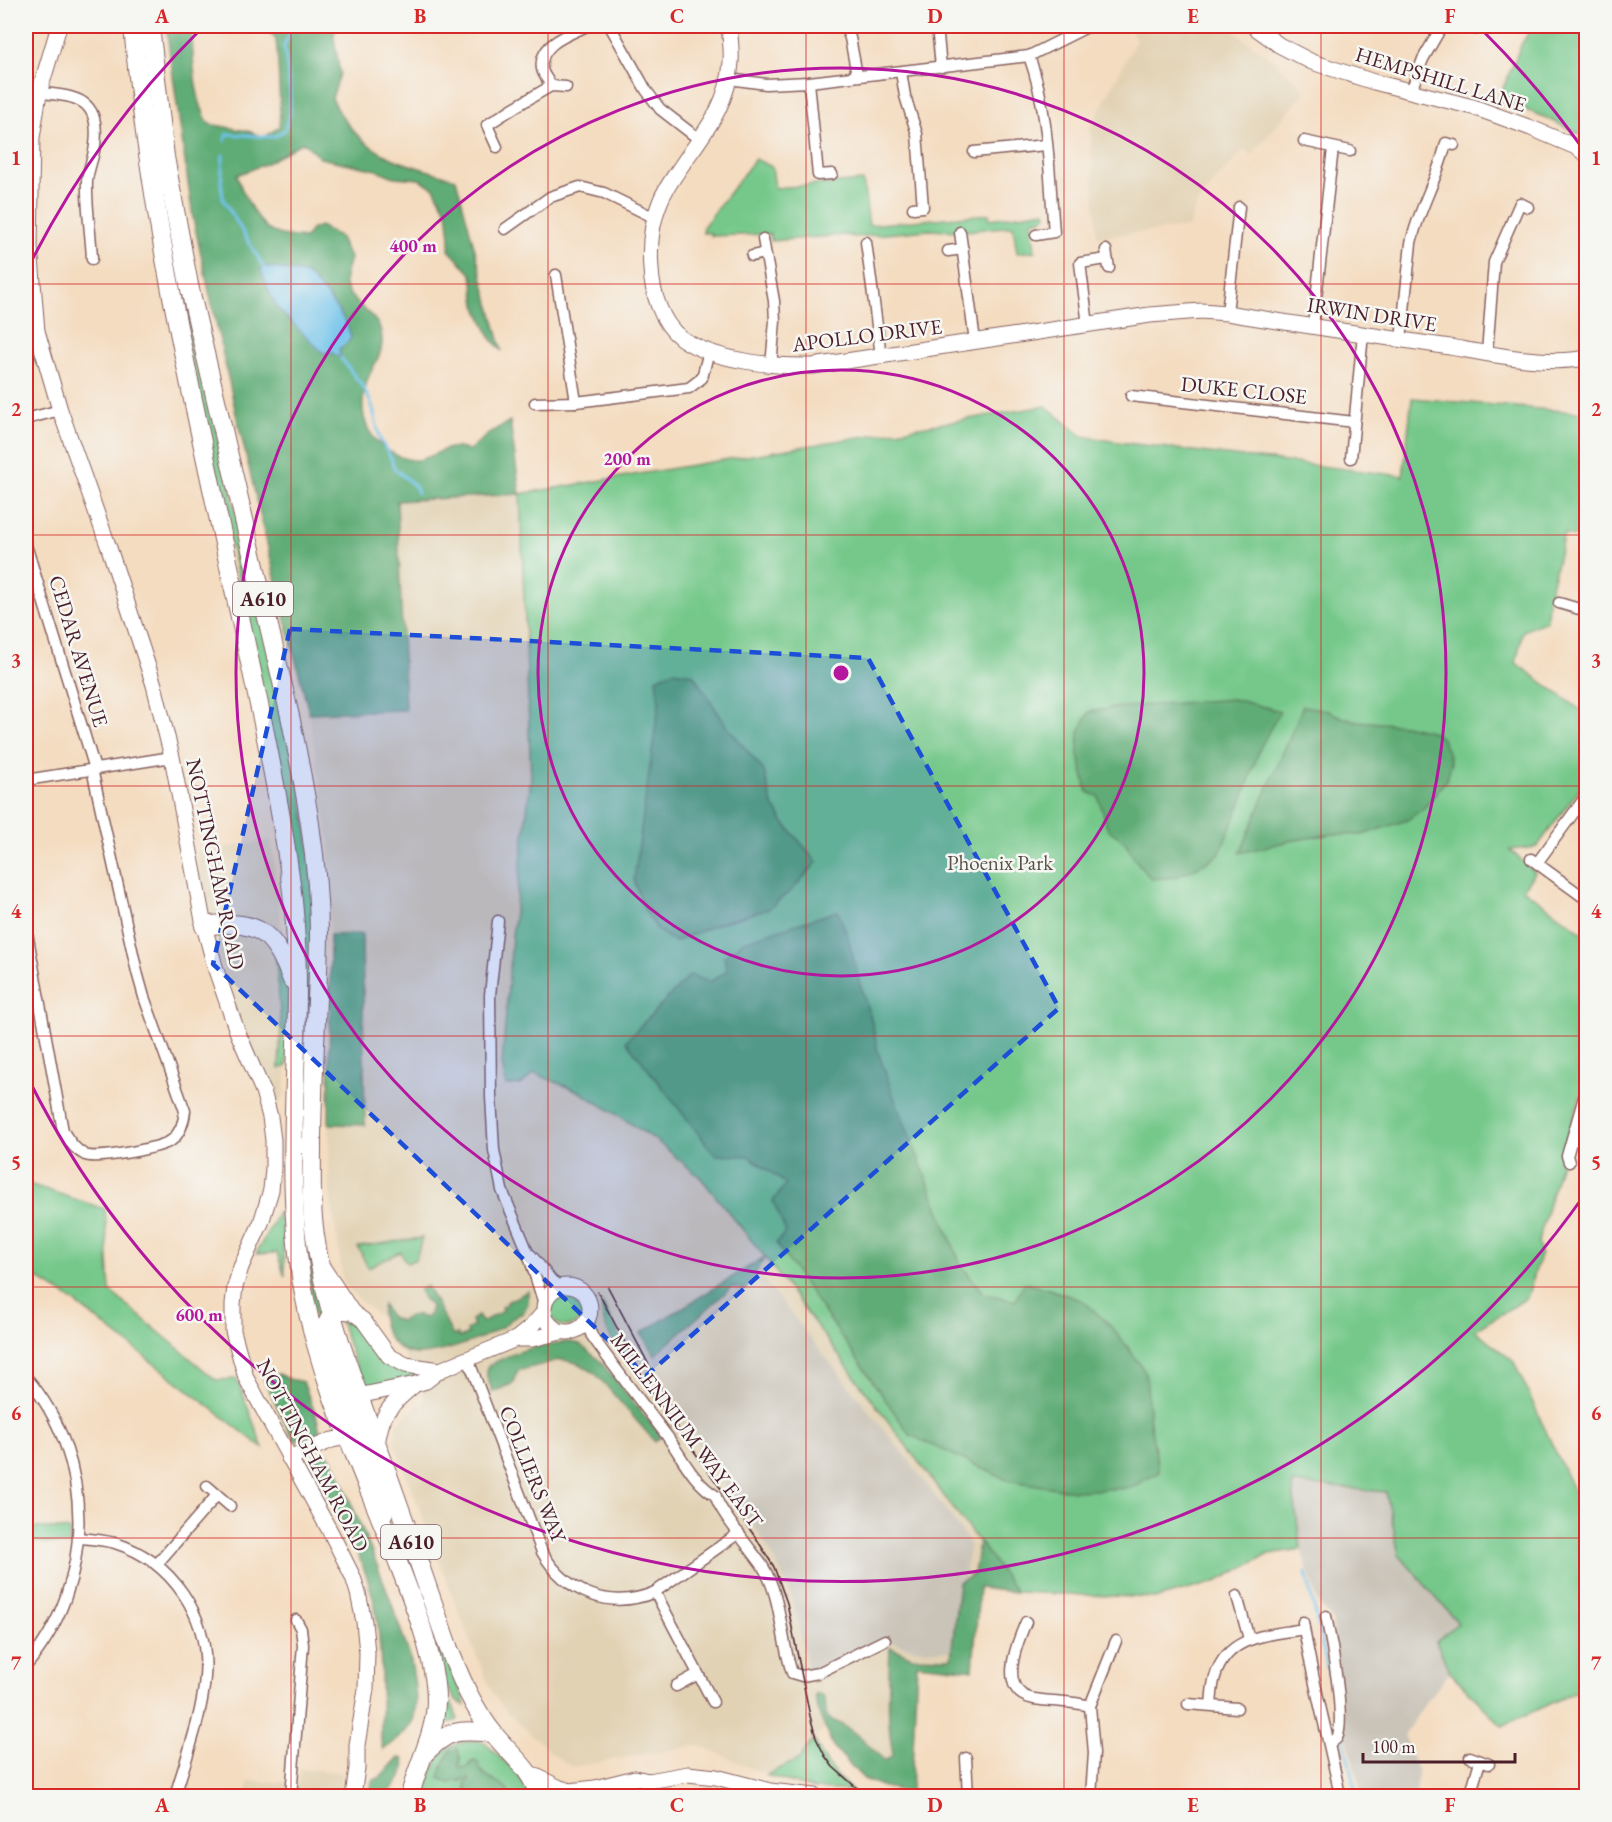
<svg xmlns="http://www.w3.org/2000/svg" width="1612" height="1822" viewBox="0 0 1612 1822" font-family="'EB Garamond',serif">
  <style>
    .built { fill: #e2d2b4 }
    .industrial { fill: #c9c3b8 }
    .green { fill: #74c88a; stroke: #5f745a; stroke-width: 1.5 }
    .forest { fill: #5fac76; stroke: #546650; stroke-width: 1.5; fill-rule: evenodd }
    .water { fill: #6fc2eb; stroke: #5c708b; stroke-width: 1.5 }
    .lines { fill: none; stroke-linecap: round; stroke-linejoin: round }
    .stream { stroke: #6fc2eb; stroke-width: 3 }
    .street-casing { stroke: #86615f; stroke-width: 13 }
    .secondary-casing { stroke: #86615f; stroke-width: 17 }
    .highway-casing { stroke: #86615f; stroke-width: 20 }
    .street { stroke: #fff; stroke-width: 10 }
    .secondary { stroke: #fff; stroke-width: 15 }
    .highway { stroke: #fff; stroke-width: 18 }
    .tram { stroke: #4a1f2b; stroke-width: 1.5 }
    .marked { fill: #1d4ed8; fill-opacity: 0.2; stroke: #1d4ed8; stroke-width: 4.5; stroke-dasharray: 12 8; stroke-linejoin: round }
    .grid { fill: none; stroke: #d62828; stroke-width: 1.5; stroke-opacity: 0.55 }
    .ring { fill: none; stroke: #b5179e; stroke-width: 3 }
    .labels { text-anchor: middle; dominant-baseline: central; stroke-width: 5; stroke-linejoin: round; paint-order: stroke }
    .shield { fill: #f6f6f2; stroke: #7e6067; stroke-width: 1.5 }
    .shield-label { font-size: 20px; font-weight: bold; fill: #4a1f2b }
    .street-label { font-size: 21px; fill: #4a1f2b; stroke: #f6f6f2 }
    .park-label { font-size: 21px; fill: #575248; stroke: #f6f6f2 }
    .centre { fill: #b5179e; stroke: #f6f6f2; stroke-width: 3 }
    .ring-label { font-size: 18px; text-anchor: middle; font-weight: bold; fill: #b5179e; stroke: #f6f6f2; stroke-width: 5; stroke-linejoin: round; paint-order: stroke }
    .neatline { fill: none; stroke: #d62828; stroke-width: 2 }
    .grid-label { font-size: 20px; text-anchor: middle; font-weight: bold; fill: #d62828 }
  </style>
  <rect width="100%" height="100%" fill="#f6f6f2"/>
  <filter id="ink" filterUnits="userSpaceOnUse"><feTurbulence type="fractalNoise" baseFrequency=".0167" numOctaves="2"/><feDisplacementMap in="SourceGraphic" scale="12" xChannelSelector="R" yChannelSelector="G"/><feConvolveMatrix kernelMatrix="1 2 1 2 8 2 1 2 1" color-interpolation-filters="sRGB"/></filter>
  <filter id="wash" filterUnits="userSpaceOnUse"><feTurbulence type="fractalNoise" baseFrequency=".008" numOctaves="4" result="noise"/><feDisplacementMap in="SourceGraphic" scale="24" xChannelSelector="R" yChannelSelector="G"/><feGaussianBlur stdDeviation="1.35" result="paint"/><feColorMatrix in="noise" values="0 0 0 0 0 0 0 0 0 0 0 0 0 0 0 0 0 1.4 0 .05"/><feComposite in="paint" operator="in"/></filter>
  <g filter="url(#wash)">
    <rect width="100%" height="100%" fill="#f4dcc0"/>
    <g class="built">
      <polygon points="1129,26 1227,26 1276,63 1306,91 1251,156 1244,150 1205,192 1195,208 1189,227 1097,237 1090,129 1136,40"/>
      <polygon points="520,494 531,778 512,937 502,1064 534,1073 578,1091 618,1115 658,1143 700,1177 765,1257 1016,1592 979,1588 973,1670 917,1664 913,1738 883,1762 835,1719 814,1739 798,1760 766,1775 699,1745 573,1767 555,1756 508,1714 493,1694 470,1641 394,1442 397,1424 425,1400 397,1341 383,1319 359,1300 343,1282 329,1183 330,844 309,713 405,710 397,501"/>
      <polygon points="271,840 283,940 287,1002 287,1066 284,1096 275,1107 246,1042 208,922 196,852"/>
      <polygon points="300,1769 342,1772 340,1796 246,1796 249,1781 298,1783"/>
    </g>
    <g class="industrial">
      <polygon points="759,1274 909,1461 970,1543 965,1569 958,1651 914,1649 894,1642 810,1679 792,1598 783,1576 770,1551 708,1459 653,1359"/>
      <polygon points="1292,1483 1386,1492 1399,1555 1458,1623 1436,1641 1450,1672 1427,1701 1404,1735 1418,1773 1416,1796 1369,1796 1362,1795 1344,1728 1332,1620 1319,1605 1301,1549"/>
    </g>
    <g class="green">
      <polygon points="142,26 145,26 160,150 172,224 196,344 295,763 304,808 310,854 313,904 313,974 304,1187 309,1256 318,1292 315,1293 321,1312 317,1319 337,1385 315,1318 304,1246 300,1159 304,999 303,960 299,902 289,827 248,624 178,303 153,156"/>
      <polygon points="1533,26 1586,26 1586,137 1542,116 1498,100 1522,43"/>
      <polygon points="755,159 772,167 775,188 863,181 869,225 989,214 990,219 1045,211 1046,215 1042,219 1032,221 1035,251 1017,253 1013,226 966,231 928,230 855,237 845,235 771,241 770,234 711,236 711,233 703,233 703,227"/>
      <polygon points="1412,398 1586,413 1586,524 1581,539 1564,534 1548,599 1547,621 1523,631 1516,663 1586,714 1586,780 1537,847 1510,850 1535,872 1523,889 1586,935 1586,1075 1538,1242 1541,1253 1527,1298 1475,1330 1514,1362 1586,1518 1586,1687 1502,1726 1450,1672 1436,1641 1458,1623 1399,1555 1386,1492 1292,1483 1301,1549 1269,1554 1216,1582 1157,1598 1016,1592 765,1257 700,1177 658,1142 618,1115 578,1091 534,1073 521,1085 506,1085 502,1064 512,937 531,778 520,494 1046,406 1082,436 1118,442 1403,476"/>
      <polygon points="276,958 286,976 287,1002 287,1066 279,1069 281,1026"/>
      <polygon points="26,1183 105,1209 110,1291 216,1380 237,1379 263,1448 68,1297 26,1271"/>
      <path d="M278,1212L284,1234L283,1251L285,1277L277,1253L256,1254C263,1239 272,1227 278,1212Z"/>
      <polygon points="422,1238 416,1259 407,1263 400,1252 368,1268 358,1247"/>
      <circle cx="567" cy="1309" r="17"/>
      <path d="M602,1303L639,1376C623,1355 600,1331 602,1303Z"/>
      <polygon points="345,1319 353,1320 398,1369 421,1376 364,1389 340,1321"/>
      <path d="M383,1483L466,1706L456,1701L445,1684H441C424,1616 405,1550 381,1485Z"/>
      <polygon points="26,1486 30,1527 70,1530 68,1545 29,1541 26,1565"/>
      <polygon points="443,1696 453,1706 458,1720 441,1725"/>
      <path d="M814,1739C825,1764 833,1773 853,1791L814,1789L766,1775L798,1760Z"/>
      <path d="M476,1740L486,1744L508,1765L525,1783L532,1796H508V1790L504,1786L496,1784L471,1762L466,1768L459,1767L460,1758L446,1763L441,1767L458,1782L470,1778L466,1788L467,1796H450L441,1794L435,1796H424C436,1764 437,1744 476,1740Z"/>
    </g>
    <g class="forest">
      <path d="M166,26H191C194,57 192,96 209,124L248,131L264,137L279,127C281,118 278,44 275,38C271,32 261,29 255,26H335L334,38L340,74L332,98C336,106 340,115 346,122C375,161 413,165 456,179L502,351L490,337L476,305L472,275L449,250L450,238L447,212L434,188L419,179L394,177L377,170L320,158L305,143L299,144L267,163L237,175C241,191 255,218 268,229C277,236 293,237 305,238L312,229L320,226L339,236L350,258C348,266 343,277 345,285C350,303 378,315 381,332C386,354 372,364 366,384C359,407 363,431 382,446C390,453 404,460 416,460C428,460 439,450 450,448C456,447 463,449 469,450L491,432L510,421L520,494L397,501L405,710L309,713L282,606L237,418L193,218ZM263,266L306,274L327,296L339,312L349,341L339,349L268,289Z"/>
      <polygon points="26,248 40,366 36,364 26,347"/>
      <polygon points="673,671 693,674 726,725 764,771 772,804 784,823 817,862 793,889 768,909 717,924 675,942 658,931 644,909 634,880 659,703 656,678"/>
      <polygon points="1233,699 1280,711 1260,748 1243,798 1219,855 1202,865 1176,877 1151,879 1134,858 1125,842 1108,829 1098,796 1087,792 1078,752 1079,732 1089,712 1111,708"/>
      <polygon points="1303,706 1326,710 1341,717 1357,721 1404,725 1430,731 1441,737 1448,752 1451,764 1447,779 1425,807 1407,820 1362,835 1333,834 1289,841 1240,853"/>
      <polygon points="838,911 849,941 859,981 871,1019 878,1052 892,1092 961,1265 983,1293 1015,1301 1024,1283 1049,1289 1083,1301 1108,1323 1129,1349 1146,1373 1150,1424 1159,1472 1130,1488 1074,1491 1007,1480 910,1435 776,1243 786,1232 773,1201 786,1184 749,1156 715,1155 626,1041 690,975 710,982 727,971 724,957 744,941"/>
      <polygon points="362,934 365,1125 329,1124 330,935"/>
      <polygon points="765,1257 745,1290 732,1287 655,1355 641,1333"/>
      <path d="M427,1286L453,1336L457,1334L460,1338L468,1334L467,1330L474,1326L471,1320L478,1316L482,1322L503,1311L501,1307L507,1304V1302L528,1291V1303L523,1313C510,1317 510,1322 500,1328C482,1340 431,1358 410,1353C400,1351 394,1345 388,1336C383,1327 379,1316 383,1305C388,1314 390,1319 401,1321C409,1315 415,1314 425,1318L429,1315L431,1306L423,1298L419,1290Z"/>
      <path d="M569,1342L579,1344L600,1361L661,1436L655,1442L596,1374L582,1365L570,1361L559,1360L517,1371L514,1383L493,1392L487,1377V1367C510,1352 541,1344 569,1342Z"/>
      <polygon points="279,1374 289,1379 303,1382 317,1418 320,1432 300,1441 296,1441 289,1431 264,1379"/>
      <path d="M327,1454C337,1462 346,1490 351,1503C368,1542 385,1582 398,1622C402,1635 408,1649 411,1662C414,1678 418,1700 414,1717C410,1731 395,1742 383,1750L381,1742C381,1699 383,1656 376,1613C368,1561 336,1512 311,1466L312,1460Z"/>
      <path d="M979,1541L1016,1592L979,1588L973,1670L917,1664L911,1792L884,1787L864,1779L851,1766L833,1746L817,1709L815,1695H821L825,1698L826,1714L829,1719C851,1726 868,1745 885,1761L893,1755C886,1719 889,1683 890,1647L912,1657L951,1658L959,1582L974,1574Z"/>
      <path d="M458,1749L460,1758L459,1767L466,1768L474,1761L478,1763C481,1779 498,1781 508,1790V1796H467L466,1782L469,1781V1778L449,1783L439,1778C441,1767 445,1760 451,1751Z"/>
      <path d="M398,1758H403C410,1773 392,1792 379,1796L373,1792L371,1786L372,1781L381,1777Z"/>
    </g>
    <polygon class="water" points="263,266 307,274 327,296 339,312 347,324 351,337 349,341 339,349 341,358 330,352 323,353 278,309 268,289 261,270"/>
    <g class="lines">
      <g class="stream">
        <polyline points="225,141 227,134 274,137 285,130 290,114 290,92 284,46 289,35 289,26"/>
        <polyline points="223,155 221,182 223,199 263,266"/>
        <polyline points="341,358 363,387 372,405 380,439 391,458 394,468 415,486 418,493"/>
        <polyline points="1306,1572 1333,1693"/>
        <polyline points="1342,1732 1355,1789"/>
      </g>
    </g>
  </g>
  <g filter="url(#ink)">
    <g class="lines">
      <defs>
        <g id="street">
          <polyline points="610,26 646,90 660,109 700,140"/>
          <polyline points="845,26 850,38 857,75"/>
          <polyline points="937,26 941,67"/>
          <polyline points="1472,26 1476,29 1479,26"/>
          <path d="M1029,56C1049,110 1049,175 1054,232L1036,235"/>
          <polyline points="901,72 905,96 917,134 923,207 913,208"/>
          <polyline points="729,79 766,84 809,82 1029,56 1089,26"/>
          <polyline points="809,82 818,175 832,174"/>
          <path d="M551,86C549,81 543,75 542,69C538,44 570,34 587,26"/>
          <path d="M26,91C65,97 102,90 95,145C94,157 88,169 87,181C86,206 91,234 92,259"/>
          <polyline points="1411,91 1423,59 1442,26"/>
          <polyline points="1304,141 1350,151"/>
          <polyline points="497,147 487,125 515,107 551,86 566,87"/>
          <polyline points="974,152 1046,145"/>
          <polyline points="505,229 550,197 580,187 604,193 655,218"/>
          <polyline points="960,232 975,341"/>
          <polyline points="763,239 774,301 775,321 771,366"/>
          <polyline points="866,242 881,356"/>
          <polyline points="1106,250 1109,268"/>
          <polyline points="948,251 963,249"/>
          <polyline points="752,256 765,253"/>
          <polyline points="556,275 576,402"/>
          <polyline points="1586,288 1586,312"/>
          <polyline points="1227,313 1239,207"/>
          <polyline points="1088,325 1080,263 1107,259"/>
          <polyline points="1313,326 1333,148"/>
          <path d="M1401,340L1411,243C1419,208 1438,178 1446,143L1454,145"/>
          <polyline points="1487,353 1494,262 1520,203 1528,207"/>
          <polyline points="1131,396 1354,422"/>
          <polyline points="535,403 576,402 689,388 702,378 709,351"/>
          <polyline points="26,419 60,410"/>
          <polyline points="1351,458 1363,334"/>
          <polyline points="26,545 95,769"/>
          <polyline points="1559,603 1586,611"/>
          <polyline points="26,780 172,757"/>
          <polyline points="1531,859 1586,899"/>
          <polyline points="1537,863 1586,796"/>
          <polyline points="498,921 490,995 491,1097 494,1150 502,1190 527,1250 544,1304"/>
          <path d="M26,927L63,1131C68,1140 75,1150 85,1155C97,1160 161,1148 172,1140C180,1133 184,1121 185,1111L144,997L137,972L92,769"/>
          <polyline points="1572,1139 1586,1143"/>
          <polyline points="1569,1162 1567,1156 1586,1090"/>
          <polyline points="531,1255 552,1281 562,1287"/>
          <path d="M589,1318V1329L592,1336C616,1370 642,1403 667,1436C682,1457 693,1482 716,1496C716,1507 753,1552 762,1565C782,1597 780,1637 792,1673L802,1676L818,1673L885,1640"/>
          <path d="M468,1359L542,1552C566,1593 610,1611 655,1592L739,1533"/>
          <path d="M26,1377C96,1458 96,1585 26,1666"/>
          <polyline points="207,1486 230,1506"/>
          <path d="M79,1538C91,1539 104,1540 115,1543C172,1561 210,1616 205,1677C202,1717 186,1758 175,1796"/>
          <polyline points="157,1564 217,1495"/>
          <polyline points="655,1592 713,1702"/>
          <polyline points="1237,1596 1249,1639"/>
          <path d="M1326,1616C1331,1639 1346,1720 1337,1738C1335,1740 1332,1742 1330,1744"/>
          <path d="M1026,1622C1017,1643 996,1693 1034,1699C1053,1702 1072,1701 1090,1706"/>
          <path d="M1303,1622C1312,1681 1329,1738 1340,1796"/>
          <polyline points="676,1686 698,1674"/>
          <polyline points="1188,1704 1237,1708"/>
          <path d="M1211,1705C1212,1696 1212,1686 1215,1677C1227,1635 1268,1635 1304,1629"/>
          <polyline points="1470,1757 1489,1764"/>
          <polyline points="966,1758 968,1796"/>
          <polyline points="291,1796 303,1645 301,1629 296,1620"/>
          <polyline points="1091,1796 1094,1753 1090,1706 1116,1641"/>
          <polyline points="1470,1796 1480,1761"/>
        </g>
        <g id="secondary">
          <polyline points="59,26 39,93 32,138 30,246 37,331 60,410 109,548 154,685 172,757 204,926 216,970 237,1031 263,1091 270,1117 273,1140 273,1169 271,1190 261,1223 241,1267 235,1287 233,1304 233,1331 246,1378 331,1533 353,1577 358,1593 364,1622 367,1653 366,1689 357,1745 357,1768 353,1796"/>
          <path d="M729,26C730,37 732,50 731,62C729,101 708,128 686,159C677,173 666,186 660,202C651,224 649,245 651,269C652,292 661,323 681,338C714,361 774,367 813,366L1150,315L1201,311L1227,313C1301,325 1375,336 1450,347C1490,354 1547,366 1586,358"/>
          <polyline points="1253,26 1279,45 1312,62 1374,82 1473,107 1531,128 1576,147 1586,154"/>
          <polyline points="323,1268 352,1312 363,1320 389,1356 406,1365 440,1370"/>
          <circle cx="567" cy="1309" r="23"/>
          <path d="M352,1312C335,1310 327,1312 324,1330L354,1424L380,1490L385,1514"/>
          <polyline points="516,1339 532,1326 544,1312"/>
          <polyline points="348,1398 416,1384 426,1381 440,1370 516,1339 532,1339 561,1332"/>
          <path d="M377,1445C382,1411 388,1408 413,1386"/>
          <polyline points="289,1458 332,1440 359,1435"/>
          <polyline points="530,1773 560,1788 570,1791 595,1788 635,1778 649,1781 688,1774 716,1777 770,1791 815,1796"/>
        </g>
        <g id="highway">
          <path d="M133,26C150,225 198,421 240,617C259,703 278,789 290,876C310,1015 278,1156 304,1294C321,1384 361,1467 394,1552C410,1594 436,1656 436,1700C436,1734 417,1764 410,1796"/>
          <path d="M150,26L165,157L189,285L290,716C305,789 319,861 319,935C318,1006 312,1076 312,1147C312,1170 311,1195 313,1219C321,1298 349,1370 377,1445C402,1512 425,1581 449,1649C461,1679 473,1708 494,1734C512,1757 530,1767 539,1796"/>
          <path d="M204,926C257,919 273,930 292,980"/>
          <path d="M424,1754C450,1728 459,1730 493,1733"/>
        </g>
      </defs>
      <use href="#street" class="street-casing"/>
      <use href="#secondary" class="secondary-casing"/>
      <use href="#highway" class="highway-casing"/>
      <use href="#street" class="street"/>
      <use href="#secondary" class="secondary"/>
      <use href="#highway" class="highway"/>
      <g class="tram">
        <polyline points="608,1287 671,1407"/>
        <polyline points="598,1292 649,1388 756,1538 774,1567 787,1603 810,1716 816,1738 825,1756 833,1767 866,1796"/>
      </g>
    </g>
  </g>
  <path class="marked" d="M290,629L868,658L1059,1008L646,1376L213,964Z"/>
  <path class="grid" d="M291,26V1796M548,26V1796M806,26V1796M1064,26V1796M1321,26V1796M26,284H1586M26,535H1586M26,786H1586M26,1036H1586M26,1287H1586M26,1538H1586"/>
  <g class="ring">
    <circle cx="841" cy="673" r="303"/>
    <circle cx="841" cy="673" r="605"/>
    <path d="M1585 1194A908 908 0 0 1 28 1078M28 268A908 908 0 0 1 199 31M1483 31A908 908 0 0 1 1585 152"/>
  </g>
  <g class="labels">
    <g class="shield">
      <rect x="233" y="582" width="60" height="34" rx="4.5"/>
      <rect x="381" y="1525" width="60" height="34" rx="4.5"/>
    </g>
    <g class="shield-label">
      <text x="263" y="599">A610</text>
      <text x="411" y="1542">A610</text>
    </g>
    <g class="street-label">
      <text transform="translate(1441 79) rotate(17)">HEMPSHILL LANE</text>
      <text transform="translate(1372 314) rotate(9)">IRWIN DRIVE</text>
      <text transform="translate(867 335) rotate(-7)">APOLLO DRIVE</text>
      <text transform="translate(1244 390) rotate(6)">DUKE CLOSE</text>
      <text transform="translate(79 651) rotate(73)">CEDAR AVENUE</text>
      <text transform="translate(216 864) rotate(78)">NOTTINGHAM ROAD</text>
      <text transform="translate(687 1430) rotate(53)">MILLENNIUM WAY EAST</text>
      <text transform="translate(313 1455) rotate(62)">NOTTINGHAM ROAD</text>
      <text transform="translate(533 1474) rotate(68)">COLLIERS WAY</text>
    </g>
    <g class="park-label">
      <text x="1000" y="862">Phoenix Park</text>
    </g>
  </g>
  <circle cx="841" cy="673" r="9" class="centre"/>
  <g class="ring-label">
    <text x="413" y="252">400 m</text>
    <text x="627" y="465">200 m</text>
    <text x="199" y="1321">600 m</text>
  </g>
  <rect width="1612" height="1822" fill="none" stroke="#f6f6f2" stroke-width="66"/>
  <path d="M1363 1753v9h152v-9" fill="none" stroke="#4a1f2b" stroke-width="3"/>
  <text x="1372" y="1753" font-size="18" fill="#4a1f2b" stroke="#f6f6f2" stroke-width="4.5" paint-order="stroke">100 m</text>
  <rect x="33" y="33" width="1546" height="1756" class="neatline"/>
  <g class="grid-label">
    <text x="162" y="23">A</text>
    <text x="420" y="23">B</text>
    <text x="677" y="23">C</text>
    <text x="935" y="23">D</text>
    <text x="1193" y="23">E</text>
    <text x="1450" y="23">F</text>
    <text x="16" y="165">1</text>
    <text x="1596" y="165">1</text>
    <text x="16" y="416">2</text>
    <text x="1596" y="416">2</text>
    <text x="16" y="667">3</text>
    <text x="1596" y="667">3</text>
    <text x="16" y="918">4</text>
    <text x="1596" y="918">4</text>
    <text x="16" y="1169">5</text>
    <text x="1596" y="1169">5</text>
    <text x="16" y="1420">6</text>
    <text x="1596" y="1420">6</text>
    <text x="16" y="1670">7</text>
    <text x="1596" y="1670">7</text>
    <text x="162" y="1812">A</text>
    <text x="420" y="1812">B</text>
    <text x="677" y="1812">C</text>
    <text x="935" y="1812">D</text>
    <text x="1193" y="1812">E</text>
    <text x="1450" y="1812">F</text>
  </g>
</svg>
